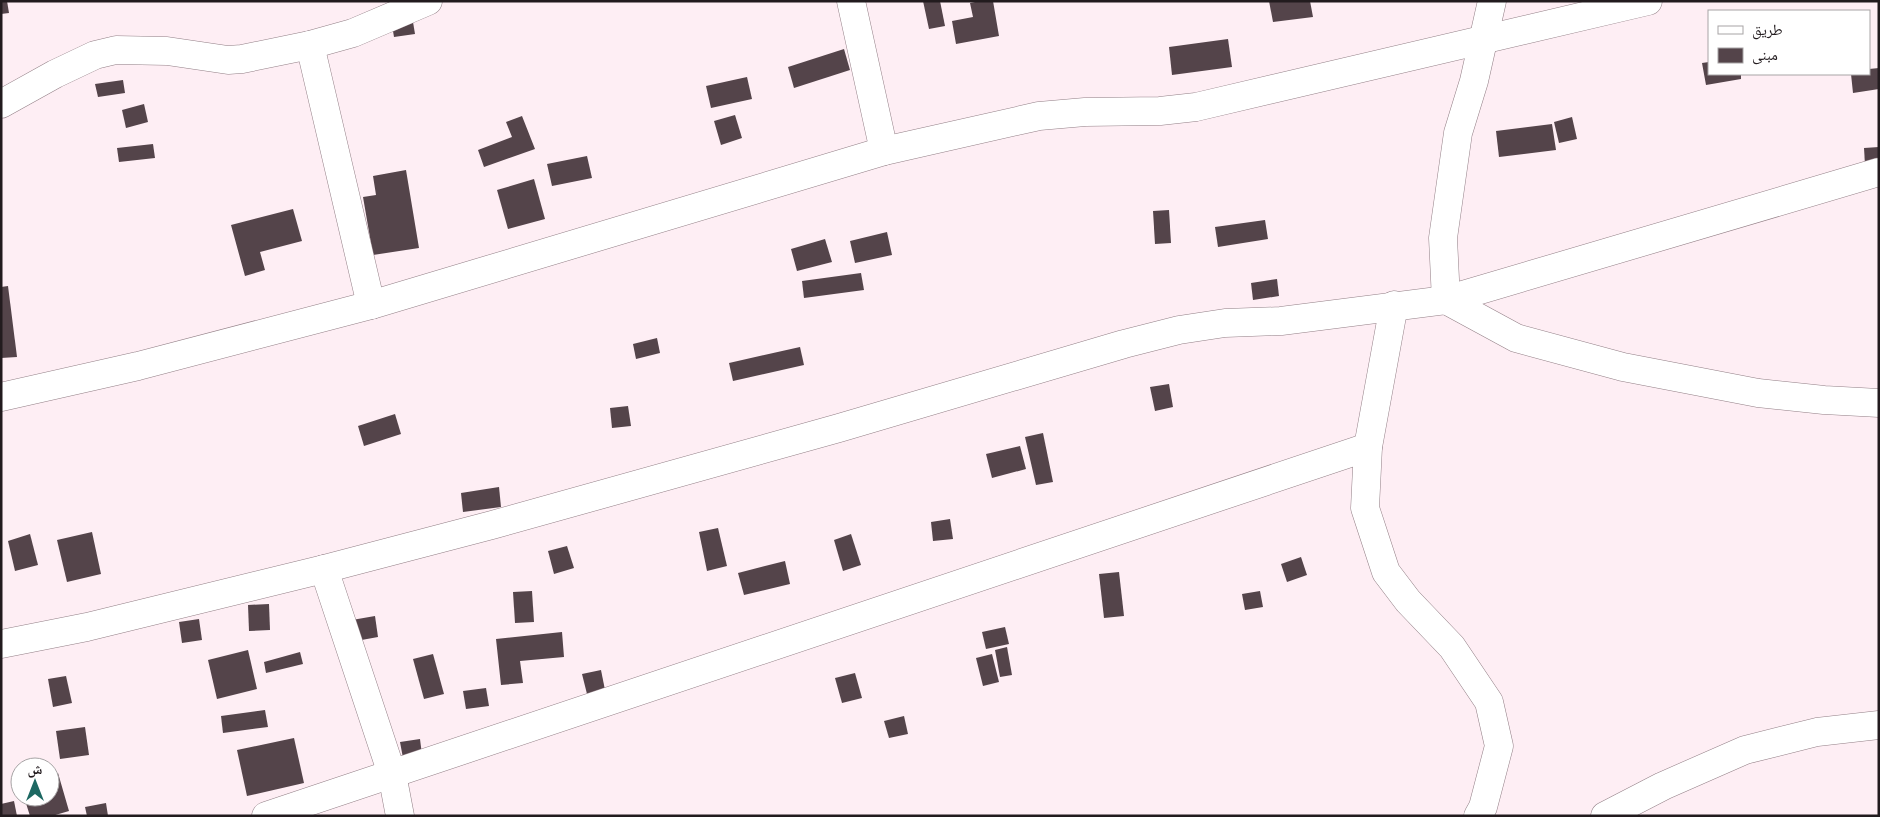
<svg xmlns="http://www.w3.org/2000/svg" width="1880" height="817" viewBox="0 0 1880 817" font-family="'Noto Sans','Noto Naskh Arabic',sans-serif">
  <style>
    .building { fill: #54444a }
    .lines { fill: none; stroke-linecap: round; stroke-linejoin: round }
    .minor-casing { stroke: #927f86; stroke-width: 29 }
    .minor { stroke: #fff; stroke-width: 28 }
  </style>
  <rect width="100%" height="100%" fill="#feeef4"/>
  <g class="building">
    <polygon points="1,1 7,1 9,13 1,14"/>
    <polygon points="923,1 940,1 945,26 929,29"/>
    <polygon points="980,1 993,1 999,36 956,44 952,21 973,17 970,3"/>
    <polygon points="1269,1 1310,1 1313,17 1273,22"/>
    <polygon points="412,16 415,34 394,37 391,19"/>
    <polygon points="1228,39 1232,67 1172,75 1169,47"/>
    <polygon points="844,49 850,70 794,88 788,67"/>
    <polygon points="1709,62 1709,74 1741,74 1741,79 1706,85 1702,63"/>
    <polygon points="1879,68 1879,89 1853,93 1851,74 1869,74 1869,69"/>
    <polygon points="747,77 752,99 711,108 706,86"/>
    <polygon points="123,80 125,93 98,97 95,84"/>
    <polygon points="144,104 148,122 126,128 122,110"/>
    <polygon points="735,115 742,138 721,145 714,121"/>
    <polygon points="522,116 535,149 484,167 478,150 512,137 506,122"/>
    <polygon points="1572,117 1577,139 1559,143 1554,122"/>
    <polygon points="1552,124 1556,150 1499,157 1496,131"/>
    <polygon points="153,144 155,158 119,162 117,148"/>
    <polygon points="1879,147 1879,164 1865,165 1864,148"/>
    <polygon points="587,156 592,178 552,186 547,164"/>
    <polygon points="406,170 419,248 373,255 363,197 376,195 373,176"/>
    <polygon points="534,179 545,219 508,229 497,190"/>
    <polygon points="293,209 302,241 260,252 265,270 245,276 231,225"/>
    <polygon points="1169,210 1171,243 1155,244 1153,211"/>
    <polygon points="1265,220 1268,239 1218,247 1215,227"/>
    <polygon points="887,232 892,255 855,263 850,241"/>
    <polygon points="825,239 832,262 797,271 791,249"/>
    <polygon points="861,273 864,290 804,298 802,281"/>
    <polygon points="1277,279 1279,296 1253,300 1251,283"/>
    <polygon points="8,286 17,357 1,358 1,287"/>
    <polygon points="657,338 660,353 636,359 633,344"/>
    <polygon points="800,347 804,365 733,381 729,363"/>
    <polygon points="1169,384 1173,407 1155,411 1150,387"/>
    <polygon points="628,406 631,426 612,428 610,408"/>
    <polygon points="395,414 401,434 364,446 358,426"/>
    <polygon points="1043,433 1053,482 1036,485 1025,437"/>
    <polygon points="1020,446 1026,469 992,478 986,454"/>
    <polygon points="499,487 501,507 463,512 461,493"/>
    <polygon points="950,519 953,539 933,541 931,522"/>
    <polygon points="718,528 727,566 707,571 699,532"/>
    <polygon points="92,532 101,574 67,582 57,540"/>
    <polygon points="30,534 38,565 15,571 8,541"/>
    <polygon points="851,534 861,565 843,571 834,540"/>
    <polygon points="567,546 574,568 554,574 548,551"/>
    <polygon points="1301,557 1307,575 1287,582 1281,564"/>
    <polygon points="785,561 790,584 744,595 738,573"/>
    <polygon points="1119,572 1124,616 1104,618 1099,574"/>
    <polygon points="532,591 534,622 515,623 513,592"/>
    <polygon points="1260,591 1263,607 1245,610 1242,594"/>
    <polygon points="269,604 270,630 249,631 248,605"/>
    <polygon points="375,616 378,637 356,641 352,620"/>
    <polygon points="199,619 202,640 182,643 179,622"/>
    <polygon points="1005,627 1009,644 986,649 982,632"/>
    <polygon points="562,632 564,657 520,661 523,683 501,685 496,639"/>
    <polygon points="1007,647 1012,675 1000,677 995,650"/>
    <polygon points="248,650 257,689 217,699 208,660"/>
    <polygon points="300,652 303,664 266,673 264,662"/>
    <polygon points="433,654 444,694 424,699 413,659"/>
    <polygon points="992,654 999,682 983,686 976,658"/>
    <polygon points="601,670 605,690 587,694 582,674"/>
    <polygon points="855,673 862,698 842,703 835,678"/>
    <polygon points="66,676 72,703 53,707 48,679"/>
    <polygon points="486,688 489,706 466,709 463,691"/>
    <polygon points="265,710 268,727 223,733 221,716"/>
    <polygon points="904,716 908,734 889,738 884,721"/>
    <polygon points="85,727 89,755 60,759 56,731"/>
    <polygon points="294,738 304,783 247,796 237,750"/>
    <polygon points="420,739 422,755 403,758 400,742"/>
    <polygon points="58,773 69,811 52,816 30,816 24,797 50,797 50,775"/>
    <polygon points="14,801 17,816 1,816 1,804"/>
    <polygon points="106,803 108,816 87,816 85,807"/>
  </g>
  <g class="lines">
    <defs>
      <g id="minor">
        <polyline points="851,1 884,151"/>
        <polyline points="1492,1 1474,81 1458,133 1443,238 1446,300 1516,338 1623,367 1758,393 1824,400 1879,403"/>
        <polyline points="310,45 371,305"/>
        <polyline points="1,104 55,74 95,55 116,50 167,51 228,60 242,59 310,45 353,33 428,1"/>
        <polyline points="1394,305 1368,447 1365,508 1386,572 1408,601 1452,647 1489,702 1499,746 1483,807 1478,816"/>
        <polyline points="1,397 138,366 371,305 884,151 1039,116 1085,112 1160,111 1196,107 1648,1"/>
        <polyline points="324,569 392,774 400,816"/>
        <polyline points="1,644 87,627 324,569 492,525 839,428 1124,344 1179,330 1225,323 1281,321 1446,300 1879,172"/>
        <polyline points="266,816 1368,447"/>
        <polyline points="1605,816 1663,786 1745,750 1817,732 1879,725"/>
      </g>
    </defs>
    <use href="#minor" class="minor-casing"/>
    <use href="#minor" class="minor"/>
  </g>
  <rect width="1880" height="817" fill="none" stroke="#221b1e" stroke-width="5"/>
  <rect x="1708" y="10" width="162" height="65" fill="#ffffff" stroke="#a7a4a5"/>
  <rect x="1718" y="26" width="25" height="8" fill="#ffffff" stroke="#a7a4a5"/>
  <text x="1752" y="35" font-size="15" fill="#221b1e">طريق</text>
  <rect x="1718" y="48" width="25" height="15" fill="#54444a" stroke="#a7a4a5"/>
  <text x="1752" y="60" font-size="15" fill="#221b1e">مبنى</text>
  <g transform="translate(35 782)"><circle r="24" fill="#ffffff" stroke="#a7a4a5"/>
  <path d="M0-4L9 19L0 12L-9 19Z" fill="#1d6862"/>
  <text y="-8" font-size="14" font-weight="bold" text-anchor="middle" fill="#221b1e">ش</text>
  </g>
</svg>
